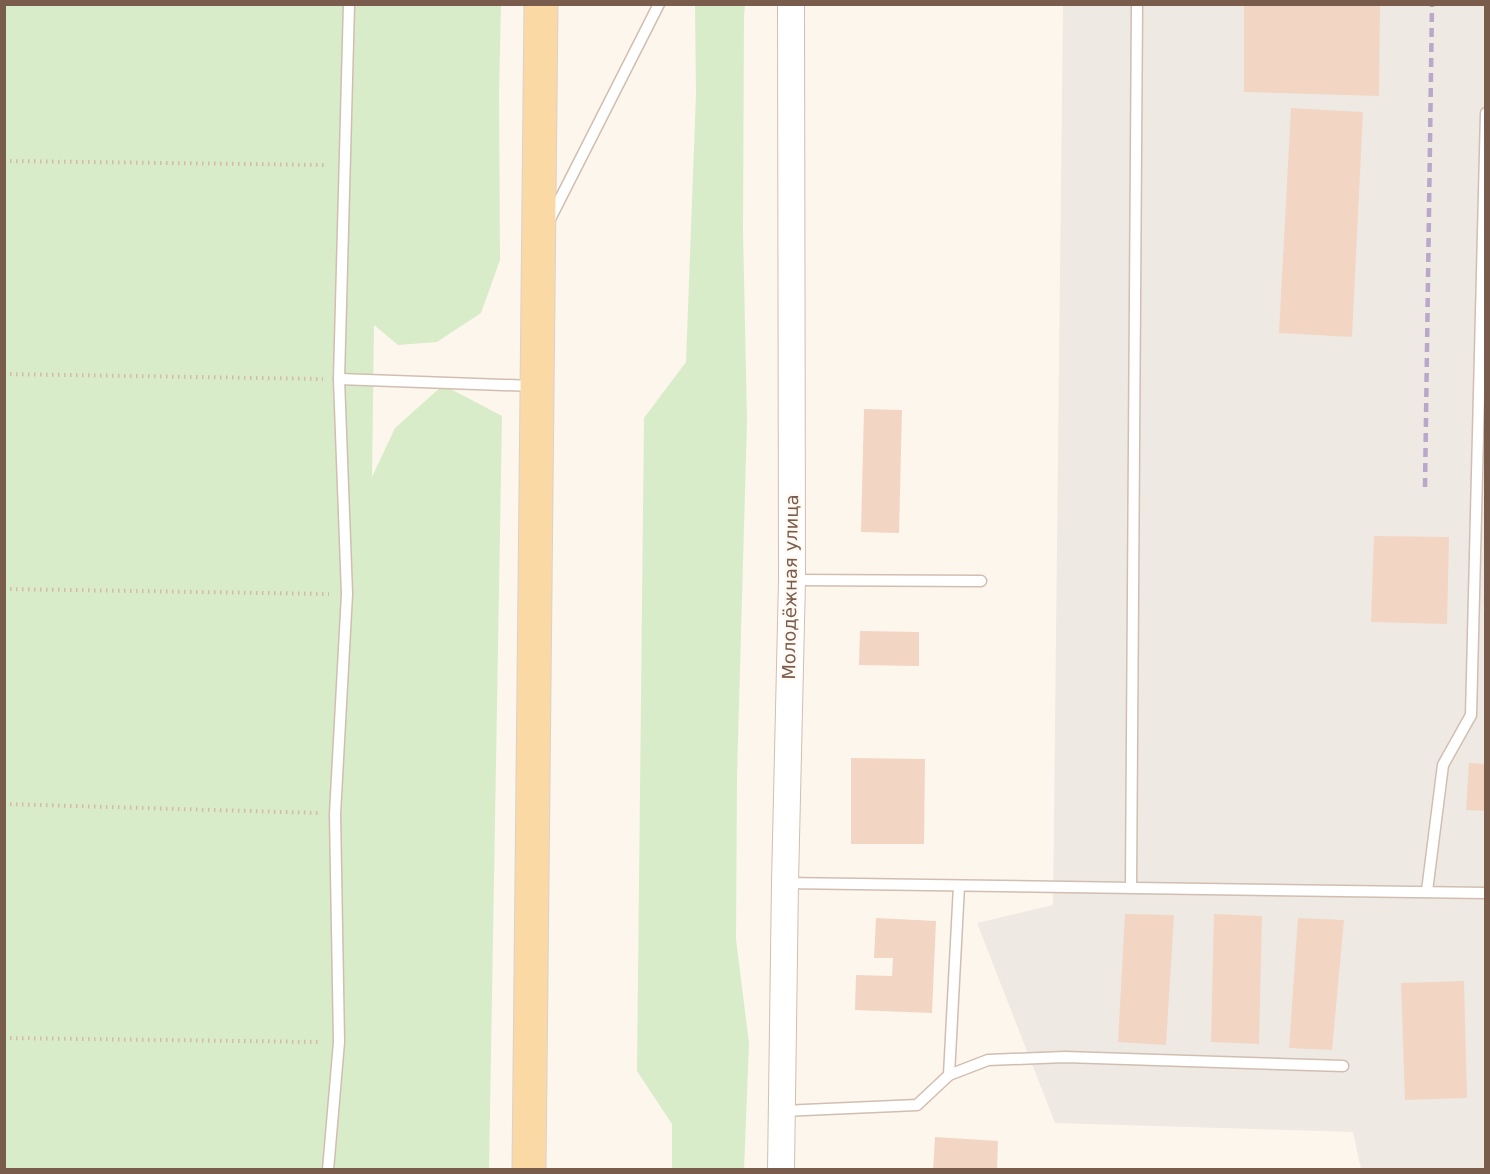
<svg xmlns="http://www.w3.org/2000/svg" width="1490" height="1174" viewBox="0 0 1490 1174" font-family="'DejaVu Sans',sans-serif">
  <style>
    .industrial { fill: #efe9e4 }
    .green { fill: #d8ecc9 }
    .building { fill: #f3d5c3 }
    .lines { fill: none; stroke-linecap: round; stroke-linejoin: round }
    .service-casing { stroke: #d1beb0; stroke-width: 13 }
    .tertiary-casing { stroke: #d1beb0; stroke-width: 28 }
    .primary-casing { stroke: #dad1cd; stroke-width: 35 }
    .path { stroke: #d9b8a5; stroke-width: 4; stroke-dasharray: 1.5 4.5; stroke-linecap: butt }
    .service { stroke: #fff; stroke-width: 10 }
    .tertiary { stroke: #fff; stroke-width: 26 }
    .primary { stroke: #fbd9a5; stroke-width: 33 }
    .rail { stroke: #b9a8c9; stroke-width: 4.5; stroke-dasharray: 9 6; stroke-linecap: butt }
    .labels { text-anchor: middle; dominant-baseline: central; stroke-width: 5; stroke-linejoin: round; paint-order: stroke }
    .street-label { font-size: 18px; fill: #7a5c4d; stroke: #fffaf3 }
  </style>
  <rect width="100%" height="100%" fill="#fdf6ec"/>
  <polygon class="industrial" points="1063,5 1485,5 1485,1169 1361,1169 1353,1132 1055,1123 977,923 1053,905"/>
  <g class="green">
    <polygon points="5,5 501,5 499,94 500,260 481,313 437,342 398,345 374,325 372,477 395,428 443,385 502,416 489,1169 5,1170"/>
    <polygon points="695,5 745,5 744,16 743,232 747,420 737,776 736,939 749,1043 744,1170 672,1169 672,1124 637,1071 644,418 686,362 696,94"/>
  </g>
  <g class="building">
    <polygon points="1244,4 1380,4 1379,96 1244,92"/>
    <polygon points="1291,108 1363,112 1352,337 1279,333"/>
    <polygon points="864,409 902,410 899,533 861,532"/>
    <polygon points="1374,536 1449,537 1447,624 1371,622"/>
    <polygon points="860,631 919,632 919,666 859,665"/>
    <polygon points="851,758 925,759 924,844 851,844"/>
    <polygon points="1469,763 1486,764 1486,811 1466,810"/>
    <polygon points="1125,914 1174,915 1166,1045 1118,1042"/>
    <polygon points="1214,914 1262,916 1259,1044 1211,1042"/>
    <polygon points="876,918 936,921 932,1013 855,1010 856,975 892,976 893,958 874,958"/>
    <polygon points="1298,918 1344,920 1332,1050 1289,1048"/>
    <polygon points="1464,981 1467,1098 1405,1100 1401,983"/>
    <polygon points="935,1137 998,1141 997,1170 933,1170"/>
  </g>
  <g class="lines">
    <defs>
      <g id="service">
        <polyline points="549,221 659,4"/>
        <polyline points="339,379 533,386"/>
        <polyline points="792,580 981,581"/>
        <polyline points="785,883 1486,893"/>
        <polyline points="1131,887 1137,4"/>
        <polyline points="1427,891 1443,765 1471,715 1486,113"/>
        <polyline points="949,1075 959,886"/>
        <polyline points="782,1111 917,1105 949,1075 988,1060 1065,1057 1343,1066"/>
        <polyline points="328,1170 339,1042 335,814 347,594 339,379 349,4"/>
      </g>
      <polyline id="tertiary" points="781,1170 785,883 792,580 791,4"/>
      <polyline id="primary" points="529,1170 541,4"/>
    </defs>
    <use href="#service" class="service-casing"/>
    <use href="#tertiary" class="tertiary-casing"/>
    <use href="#primary" class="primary-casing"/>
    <g class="path">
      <polyline points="4,161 327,165"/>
      <polyline points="4,374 323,379"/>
      <polyline points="4,589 329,594"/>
      <polyline points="4,804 319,813"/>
      <polyline points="4,1038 321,1042"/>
    </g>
    <use href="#service" class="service"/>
    <use href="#tertiary" class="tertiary"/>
    <use href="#primary" class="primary"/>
    <polyline class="rail" points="1425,487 1432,4"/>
  </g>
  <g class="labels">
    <g class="street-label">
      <text transform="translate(790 587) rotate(-89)">Молодёжная улица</text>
    </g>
  </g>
  <rect width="1490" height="1174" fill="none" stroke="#7a5c4d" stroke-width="12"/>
</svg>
